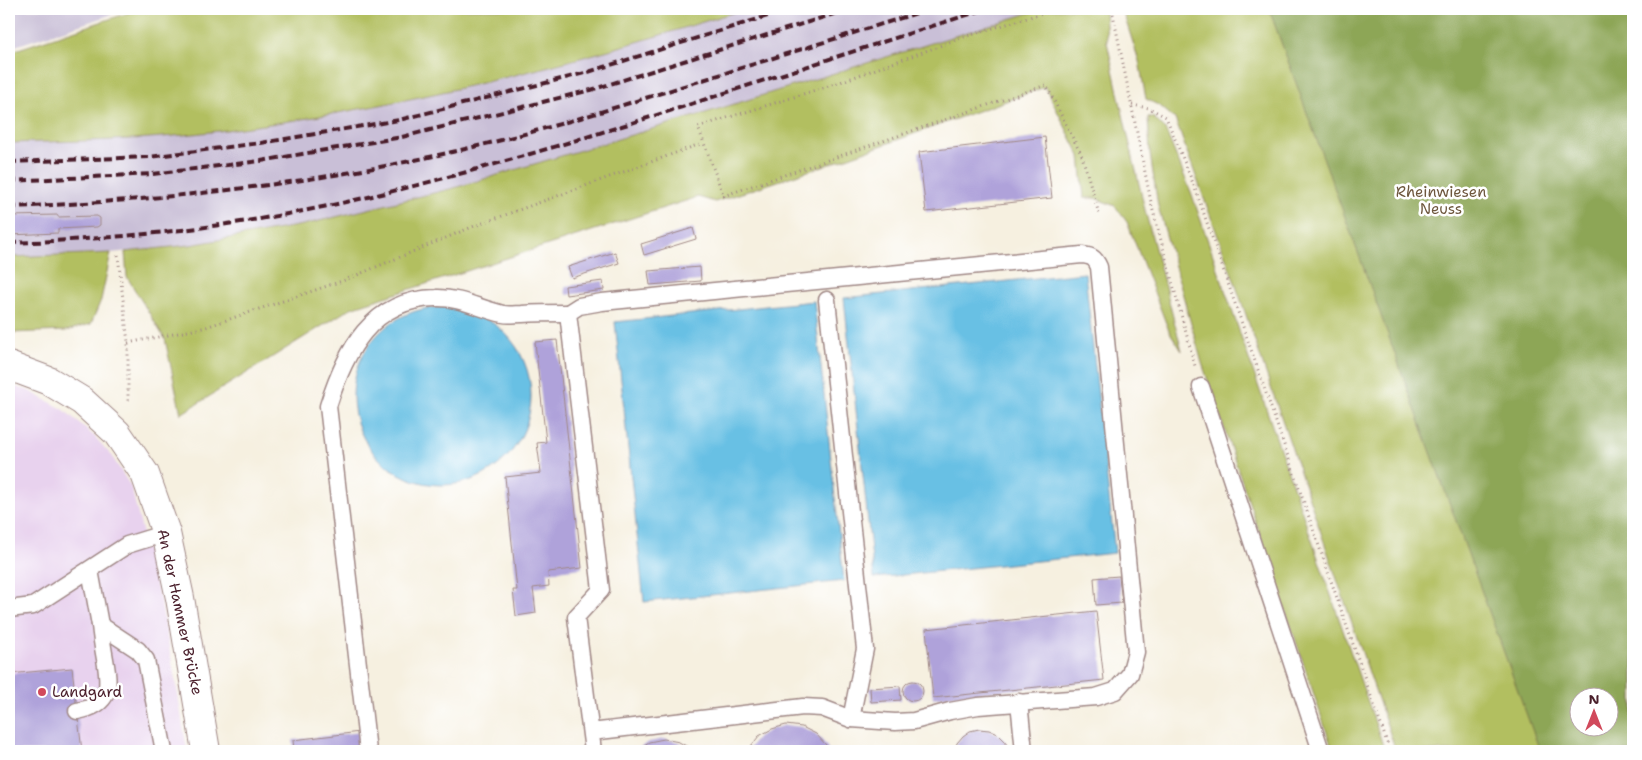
<svg xmlns="http://www.w3.org/2000/svg" width="1642" height="760" viewBox="0 0 1642 760" font-family="'Shantell Sans',sans-serif">
  <style>
    .built { fill: #e8d2ee }
    .industrial { fill: #c9bfd7 }
    .green { fill: #b2bf61; stroke: #7e6f46; fill-rule: evenodd }
    .forest { fill: #8da657; stroke: #6c6241; fill-rule: evenodd }
    .water { fill: #67c0e4; stroke: #587088 }
    .building { fill: #afa2da }
    .lines { fill: none; stroke-linecap: round; stroke-linejoin: round }
    .service-casing { stroke: #a08886; stroke-width: 19 }
    .minor-casing { stroke: #a08886; stroke-width: 30 }
    .path { stroke: #a08886; stroke-width: 3; stroke-dasharray: 1 4; stroke-linecap: butt }
    .service { stroke: #fff; stroke-width: 16 }
    .minor { stroke: #fff; stroke-width: 28 }
    .rail { stroke: #4a1f2b; stroke-width: 4; stroke-dasharray: 8 4; stroke-linecap: butt }
    .poi-dot { fill: #d1495b; stroke: #fff; stroke-width: 2 }
    .labels { text-anchor: middle; dominant-baseline: central; stroke-width: 5; stroke-linejoin: round; paint-order: stroke }
    .park-label { font-size: 15px; fill: #6e573e; stroke: #fff }
    .street-label { font-size: 15px; fill: #4a1f2b; stroke: #fff }
    .poi-label { font-size: 15px; fill: #4a1f2b; stroke: #fff; text-anchor: start }
  </style>
  <rect width="100%" height="100%" fill="#fff"/>
  <filter id="ink" filterUnits="userSpaceOnUse"><feTurbulence type="fractalNoise" baseFrequency=".02" numOctaves="2"/><feDisplacementMap in="SourceGraphic" scale="10" xChannelSelector="R" yChannelSelector="G"/><feConvolveMatrix kernelMatrix="1 2 1 2 8 2 1 2 1" color-interpolation-filters="sRGB"/></filter>
  <filter id="wash" filterUnits="userSpaceOnUse"><feTurbulence type="fractalNoise" baseFrequency=".0096" numOctaves="4" result="noise"/><feDisplacementMap in="SourceGraphic" scale="20" xChannelSelector="R" yChannelSelector="G"/><feGaussianBlur stdDeviation="1.12" result="paint"/><feColorMatrix in="noise" values="0 0 0 0 0 0 0 0 0 0 0 0 0 0 0 0 0 1.4 0 .05"/><feComposite in="paint" operator="in"/></filter>
  <g filter="url(#wash)">
    <rect width="100%" height="100%" fill="#f6f0e0"/>
    <polygon class="built" points="9,385 27,390 63,409 95,437 111,455 131,487 161,604 177,689 187,751 9,751"/>
    <g class="industrial">
      <polygon points="9,9 129,9 9,48"/>
      <polygon points="744,9 1042,9 702,114 454,188 303,225 190,245 111,253 9,257 9,143 79,141 192,134 358,110 453,89 558,64 677,30"/>
    </g>
    <g class="green">
      <path d="M140,9H744C565,67 381,113 193,134C133,141 70,141 9,143V52Z"/>
      <polygon points="1042,9 1105,9 1107,42 1121,106 1145,210 1182,351 1169,331 1127,222 1115,206 1095,198 1084,198 1080,156 1045,87 841,160 715,202 698,197 351,308 181,414 165,339 127,277 125,252 190,245 303,225 454,188 702,114"/>
      <path d="M1122,9H1633V751H1396L1235,283L1175,119L1160,106L1146,99L1139,61ZM1580,698H1610V728H1580Z"/>
      <polygon points="1148,117 1153,117 1165,129 1191,192 1385,751 1333,751 1202,363 1158,206 1150,154"/>
      <polygon points="111,253 101,300 91,324 66,331 9,333 9,257"/>
    </g>
    <path class="forest" d="M1269,9H1633V751H1540ZM1580,698H1610V728H1580Z"/>
    <g class="water">
      <polygon points="1085,273 1115,553 874,578 844,298"/>
      <polygon points="814,301 844,581 644,602 615,322"/>
      <circle cx="442" cy="396" r="89"/>
    </g>
    <g id="blocks">
      <g class="building">
        <polygon points="1045,137 1052,198 926,212 919,152"/>
        <polygon points="58,215 58,217 97,216 100,218 100,225 97,227 58,229 58,233 9,235 9,216"/>
        <polygon points="693,228 696,239 644,255 641,244"/>
        <polygon points="615,252 619,263 572,278 568,267"/>
        <polygon points="700,267 701,281 650,285 648,271"/>
        <polygon points="603,281 604,290 566,295 565,286"/>
        <polygon points="557,340 582,568 548,572 549,586 533,588 536,613 516,616 513,590 517,590 505,477 541,473 537,443 546,442 535,342"/>
        <polygon points="1119,576 1122,603 1096,605 1094,578"/>
        <polygon points="1096,611 1104,680 933,698 926,629"/>
        <polygon points="72,668 82,751 9,751 9,674"/>
        <circle cx="913" cy="691" r="10"/>
        <polygon points="900,686 901,700 871,702 870,688"/>
        <polygon points="786,725 802,727 816,734 826,745 829,751 747,751 759,736 772,729"/>
        <polygon points="979,729 989,730 998,734 1005,741 1009,751 954,751 957,743 963,736 970,731"/>
        <polygon points="360,732 362,751 294,751 293,740"/>
        <polygon points="664,739 679,742 695,751 634,751 649,742"/>
      </g>
    </g>
  </g>
  <g filter="url(#ink)">
    <use href="#blocks" fill-opacity="0" stroke="#a08886" stroke-width="1"/>
    <g class="lines">
      <defs>
        <g id="service">
          <polyline points="827,300 865,649 851,719"/>
          <polyline points="1201,387 1321,751"/>
          <polyline points="90,570 100,625 138,650 146,660 164,751"/>
          <polyline points="9,609 33,606 127,545 166,533"/>
          <polyline points="1019,702 1024,751"/>
          <path d="M77,711C111,705 110,688 105,659C103,648 101,636 100,625"/>
          <path d="M591,732L803,707L822,708L851,719L895,722L914,721L950,711L978,706L1096,697L1115,691L1130,674L1136,652L1099,267C1095,258 1092,256 1082,255L602,302L579,306L568,313L601,590L576,617L593,751"/>
          <path d="M368,751L328,406C345,352 371,299 436,298C460,297 480,309 503,314C509,315 516,314 522,314C538,313 553,313 568,313"/>
        </g>
        <polyline id="minor" points="9,366 49,381 82,401 117,433 145,474 166,533 180,598 206,751"/>
      </defs>
      <use href="#service" class="service-casing"/>
      <use href="#minor" class="minor-casing"/>
      <g class="path">
        <polyline points="1112,9 1152,207 1195,366"/>
        <polyline points="1132,105 1149,108 1166,117 1195,188 1390,751"/>
        <polyline points="723,196 1046,85 1082,156 1099,214"/>
        <polyline points="724,197 698,127 832,85 964,37 1056,9"/>
        <polyline points="118,255 128,343 128,404"/>
        <polyline points="128,343 203,328 345,280 472,227 703,143"/>
      </g>
      <use href="#service" class="service"/>
      <use href="#minor" class="minor"/>
      <g class="rail">
        <polyline points="9,162 149,157 261,143 399,120 585,73 790,9"/>
        <polyline points="9,181 152,174 261,161 402,137 591,90 850,9"/>
        <path d="M9,207C158,201 306,185 452,152C532,134 611,109 690,84C770,59 850,34 930,9"/>
        <path d="M9,243C96,240 184,232 271,217C411,192 547,150 682,107C783,74 885,41 986,9"/>
      </g>
    </g>
  </g>
  <circle class="poi-dot" cx="42" cy="692" r="5"/>
  <g class="labels">
    <g class="park-label">
      <text x="1441" y="192">Rheinwiesen<tspan x="1441" dy="17">Neuss</tspan></text>
    </g>
    <g class="street-label">
      <text transform="translate(180 612) rotate(78)">An der Hammer Brücke</text>
    </g>
    <g class="poi-label">
      <text x="52" y="692">Landgard</text>
    </g>
  </g>
  <rect width="1642" height="760" fill="none" stroke="#fff" stroke-width="30"/>
  <g transform="translate(1594 712)"><circle r="24" fill="#ffffff" stroke="#b7a5aa"/>
  <path d="M0-4L9 19L0 12L-9 19Z" fill="#d1495b"/>
  <text y="-8" font-size="14" font-weight="bold" text-anchor="middle" fill="#4a1f2b">N</text>
  </g>
</svg>
